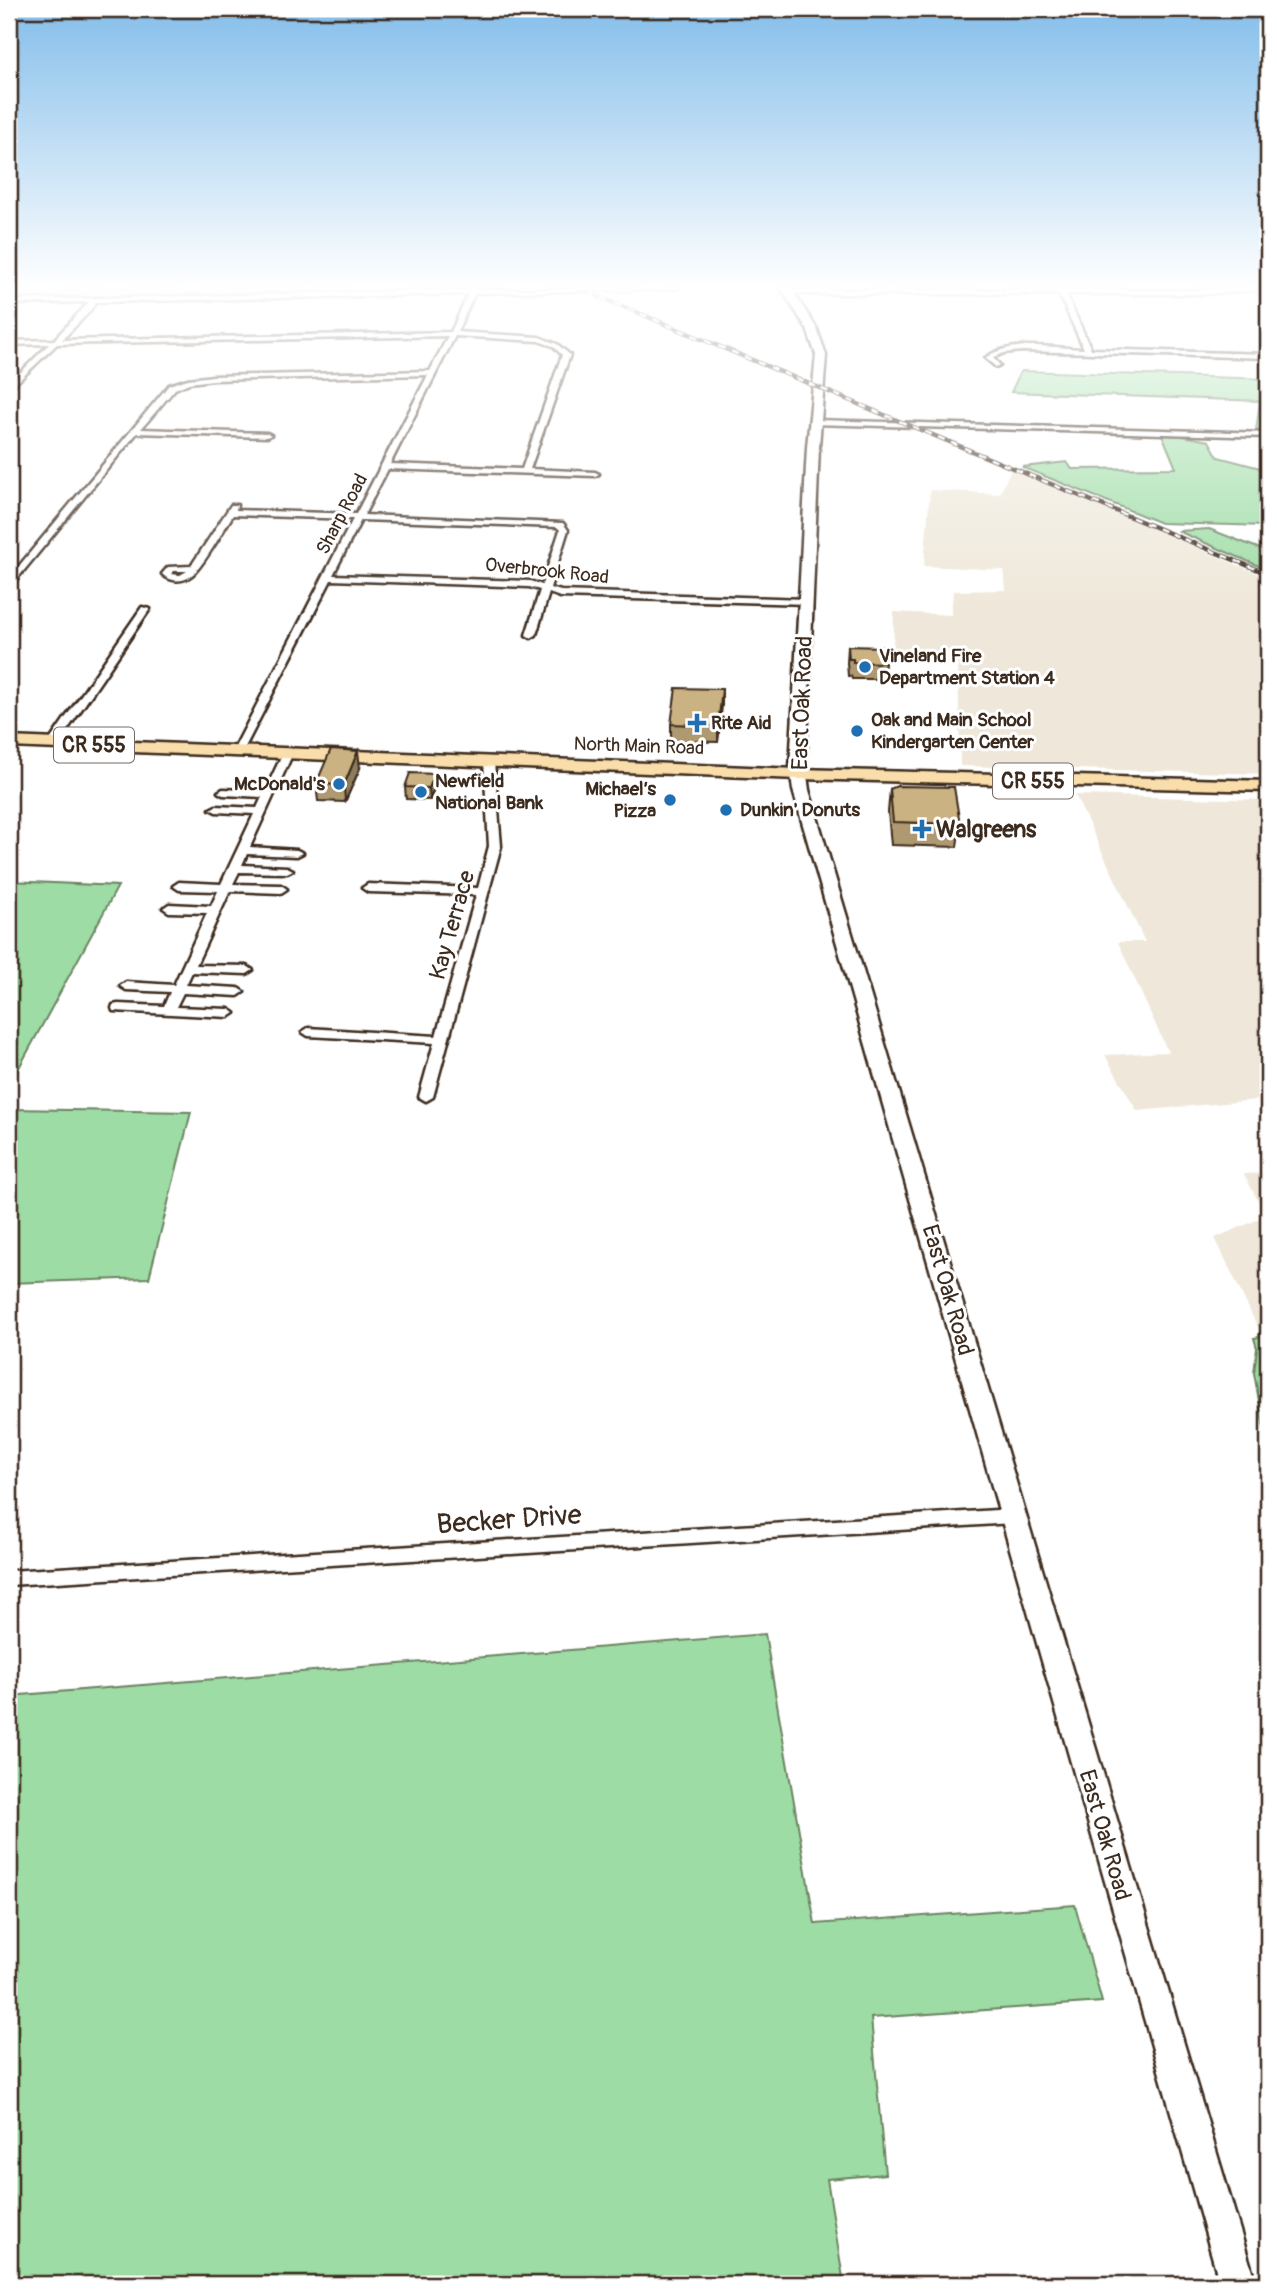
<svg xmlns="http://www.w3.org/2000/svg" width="1277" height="2293" viewBox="0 0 1277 2293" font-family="Pangolin,sans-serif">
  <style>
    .built { fill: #efe8da }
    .green { fill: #9edca5; stroke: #6c8362; stroke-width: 2 }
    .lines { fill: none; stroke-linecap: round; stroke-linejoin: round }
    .street-casing { stroke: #3b2a1e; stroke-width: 5 }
    .secondary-casing { stroke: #3b2a1e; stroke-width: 5 }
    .primary-casing { stroke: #3b2a1e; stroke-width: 5 }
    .street { fill: #fff; fill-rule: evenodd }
    .secondary { fill: #fff; fill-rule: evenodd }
    .primary { fill: #f9deab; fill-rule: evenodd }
    .rail-casing { stroke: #3b2a1e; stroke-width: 4.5 }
    .rail { stroke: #fff; stroke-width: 2.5; stroke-dasharray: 7; stroke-linecap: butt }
    .wall { fill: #ae9970; stroke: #3b2a1e; stroke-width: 2 }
    .shaded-wall { fill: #8d7d5b; stroke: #3b2a1e; stroke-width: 2 }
    .building { fill: #cab282; stroke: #3b2a1e; stroke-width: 2 }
    .poi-dot { fill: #1f6fb2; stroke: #fff; stroke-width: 2.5 }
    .labels { text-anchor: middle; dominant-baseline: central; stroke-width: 6; stroke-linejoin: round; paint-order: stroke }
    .far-street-label { font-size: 19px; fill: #3b2a1e; stroke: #fff }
    .far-poi-label { font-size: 19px; font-weight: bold; fill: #3b2a1e; stroke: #fff; text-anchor: start }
    .shield { fill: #fff; stroke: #766a62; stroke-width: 2 }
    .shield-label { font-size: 21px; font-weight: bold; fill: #3b2a1e }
    .street-label { font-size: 23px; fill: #3b2a1e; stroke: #fff }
    .poi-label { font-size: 23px; font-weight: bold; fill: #3b2a1e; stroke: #fff; text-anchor: start }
    .near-street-label { font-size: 28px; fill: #3b2a1e; stroke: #fff }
  </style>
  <rect width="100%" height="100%" fill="#fff"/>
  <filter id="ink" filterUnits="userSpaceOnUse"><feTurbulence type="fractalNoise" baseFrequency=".0143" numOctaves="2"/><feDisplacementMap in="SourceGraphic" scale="14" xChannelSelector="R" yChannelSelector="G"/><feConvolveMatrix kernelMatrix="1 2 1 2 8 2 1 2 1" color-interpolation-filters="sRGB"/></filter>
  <g filter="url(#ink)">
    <g class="built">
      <polygon points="1011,469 1268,578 1268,774 960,766 958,664 893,661 894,612 951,615 953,591 1006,590 1004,570 924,566 930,490 1000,494"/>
      <polygon points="1075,795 1268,800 1268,1099 1137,1111 1105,1055 1168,1052 1118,942 1145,942"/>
      <polygon points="1268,1173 1268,1331 1260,1332 1215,1238 1266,1216 1244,1174"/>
    </g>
    <g class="green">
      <polygon points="9,287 346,287 346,294 9,302"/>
      <polygon points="1021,371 1268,379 1268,430 1256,430 1260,401 1011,392"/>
      <polygon points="1161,432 1209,441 1218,457 1268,470 1268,526 1161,523 1022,467 1067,462 1072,469 1176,468"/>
      <polygon points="1209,529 1268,552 1268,570 1178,531"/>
      <polygon points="9,881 118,886 9,1086"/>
      <polygon points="9,1109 191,1112 149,1278 9,1283"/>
      <polygon points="1268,1331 1268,1451 1254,1373 1257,1348 1254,1338 1259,1337 1260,1332"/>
      <polygon points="765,1634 815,1924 1075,1905 1102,2002 871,2018 885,2174 827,2179 844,2284 9,2284 9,1696"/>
    </g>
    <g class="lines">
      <defs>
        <g id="street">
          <path d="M470,287H476V290L679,287L676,289L475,293L457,332L539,337L557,344L570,355L530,469L595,472L599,474L595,476L388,469L364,515L563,523L568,530L550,588L561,591L805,599L810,602L808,604L560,597L549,593L536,635L531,638L526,635L540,590L529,587L331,580L243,751L242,753H234L233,751L353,519L233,515C223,530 205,564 192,575C183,583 170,582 162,574L168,567L191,566L231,505H237L236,510L356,514L428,375L213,380L189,383L175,389L141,429L267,433L271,435L267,437L137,433L12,585L9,586V578L169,385L188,379L213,376L430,371L448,336L57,344L9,390V384L49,344L9,345V341L54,340L89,302L9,304V300L469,290ZM468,294L451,332L62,340L89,312L96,302ZM455,336L538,341L553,346L562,355L522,469L390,464ZM361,520L557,527L560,530L542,585L530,581L333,575ZM174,571H187L180,575L171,574Z"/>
          <path d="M1248,287H1268V289L1205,294H1066L1091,349L1268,354V358L1022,351L1004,353L993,358L1000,365L996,367L985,358C1011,339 1054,348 1084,349L1059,294H789L786,292L789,290H1205Z"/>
          <polygon points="815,420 1268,433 1268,437 812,424 812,420"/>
          <polygon points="142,607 150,609 57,745 49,745 48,743"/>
          <polygon points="288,750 293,753 250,847 297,850 303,853 297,856 247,854 242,865 287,867 293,870 287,873 239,872 233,884 281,885 287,889 281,893 230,891 196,965 247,966 253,970 247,974 192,972 186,985 238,988 244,992 238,996 183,993 176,1007 229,1009 235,1013 229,1017 113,1011 112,1008 113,1005 118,1004 164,1006 170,992 126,990 120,986 126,982 174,985 207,913 169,912 163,908 169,904 211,906 218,891 179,890 173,886 179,882 221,884 254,814 216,812 210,809 216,806 257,808 262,797 223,795 218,792 223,789 265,791 283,753"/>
          <polygon points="489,759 494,762 501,846 433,1097 426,1101 419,1097 434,1043 308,1036 302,1032 308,1028 436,1036 476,895 368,892 362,888 368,884 478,888 489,846 484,762"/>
          <polygon points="1013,1509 1019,1511 1022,1516 1019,1521 1013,1523 9,1585 9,1571"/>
        </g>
        <polygon id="secondary" points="780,287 790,287 817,329 826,355 819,447 806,768 809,790 1256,2284 1220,2284 793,790 790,768 807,447 816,355 807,329"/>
        <polygon id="primary" points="9,737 798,769 1268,781 1268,791 798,779 9,747"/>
      </defs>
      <use href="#street" class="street-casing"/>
      <use href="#secondary" class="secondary-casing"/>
      <use href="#primary" class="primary-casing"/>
      <use href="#street" class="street"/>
      <use href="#secondary" class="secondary"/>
      <use href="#primary" class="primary"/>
      <defs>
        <polyline id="rail" points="576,287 1268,574"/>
      </defs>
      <use href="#rail" class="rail-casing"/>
      <use href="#rail" class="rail"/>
    </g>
    <g class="wall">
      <polygon points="848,646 885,663 883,679 852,679 851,676 848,676 847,663"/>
      <polygon points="722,689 718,742 671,741 671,724"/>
      <polygon points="360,768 345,802 318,801 316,784"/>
      <polygon points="435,774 435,785 430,800 406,799 405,787"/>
      <polygon points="890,789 960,824 957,847 891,845 888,812"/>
    </g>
    <g class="shaded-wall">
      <polygon points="722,689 722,706 718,742 718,726"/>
      <polygon points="358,751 360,768 345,802 344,785"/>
      <polygon points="435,774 435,785 430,800 429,788"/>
    </g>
    <g class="building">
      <polygon points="848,646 883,647 885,663 853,662 853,659 849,659"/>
      <polygon points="676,688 722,689 718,726 671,724"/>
      <polygon points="331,749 358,751 344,785 316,784"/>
      <polygon points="410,773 435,774 429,788 405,787"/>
      <polygon points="897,786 954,787 960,824 893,822 890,789"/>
    </g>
  </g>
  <linearGradient id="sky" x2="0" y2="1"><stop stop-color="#83bdea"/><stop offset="0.47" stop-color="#fff"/><stop offset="1" stop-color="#fff" stop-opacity="0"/></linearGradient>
  <rect width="1277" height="608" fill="url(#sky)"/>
  <g class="poi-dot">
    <circle cx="865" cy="667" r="7"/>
    <path d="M693.5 712.5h7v7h7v7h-7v7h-7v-7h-7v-7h7z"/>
    <circle cx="857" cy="731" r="7"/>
    <circle cx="339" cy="784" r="7"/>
    <circle cx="421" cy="792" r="7"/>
    <circle cx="670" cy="800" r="7"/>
    <circle cx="726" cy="810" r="7"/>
    <path d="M918.5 818.5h7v7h7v7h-7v7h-7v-7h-7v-7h7z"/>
  </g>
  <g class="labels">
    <g class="far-street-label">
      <text transform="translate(342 514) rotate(-62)">Sharp Road</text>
      <text transform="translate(547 571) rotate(6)">Overbrook Road</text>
      <text transform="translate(639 746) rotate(2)">North Main Road</text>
    </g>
    <g class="far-poi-label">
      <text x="879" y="656">Vineland Fire<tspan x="879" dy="22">Department Station 4</tspan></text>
      <text x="871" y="720">Oak and Main School<tspan x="871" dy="22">Kindergarten Center</tspan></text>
      <text x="711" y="723">Rite Aid</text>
      <text x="435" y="781">Newfield<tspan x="435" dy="22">National Bank</tspan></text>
      <text x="325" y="784" text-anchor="end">McDonald's</text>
      <text x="656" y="789" text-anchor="end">Michael’s<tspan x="656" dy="22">Pizza</tspan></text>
      <text x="740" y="810">Dunkin' Donuts</text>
    </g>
    <g class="shield">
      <rect x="54" y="727.5" width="80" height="35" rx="5"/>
      <rect x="993" y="763.5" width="80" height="35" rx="5"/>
    </g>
    <g class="shield-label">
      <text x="94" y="745">CR 555</text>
      <text x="1033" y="781">CR 555</text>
    </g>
    <g class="street-label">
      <text transform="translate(802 703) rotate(-88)">East Oak Road</text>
      <text transform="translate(452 925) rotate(-74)">Kay Terrace</text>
      <text transform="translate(948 1290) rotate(74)">East Oak Road</text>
      <text transform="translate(1105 1835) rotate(74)">East Oak Road</text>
    </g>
    <g class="poi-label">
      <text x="936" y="829">Walgreens</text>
    </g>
    <g class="near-street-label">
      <text transform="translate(509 1520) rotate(-4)">Becker Drive</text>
    </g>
  </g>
  <rect width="1277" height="2293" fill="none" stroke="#fff" stroke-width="35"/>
  <rect x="18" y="18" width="1242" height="2258" fill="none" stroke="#3b2a1e" stroke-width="2.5" filter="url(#ink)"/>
</svg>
